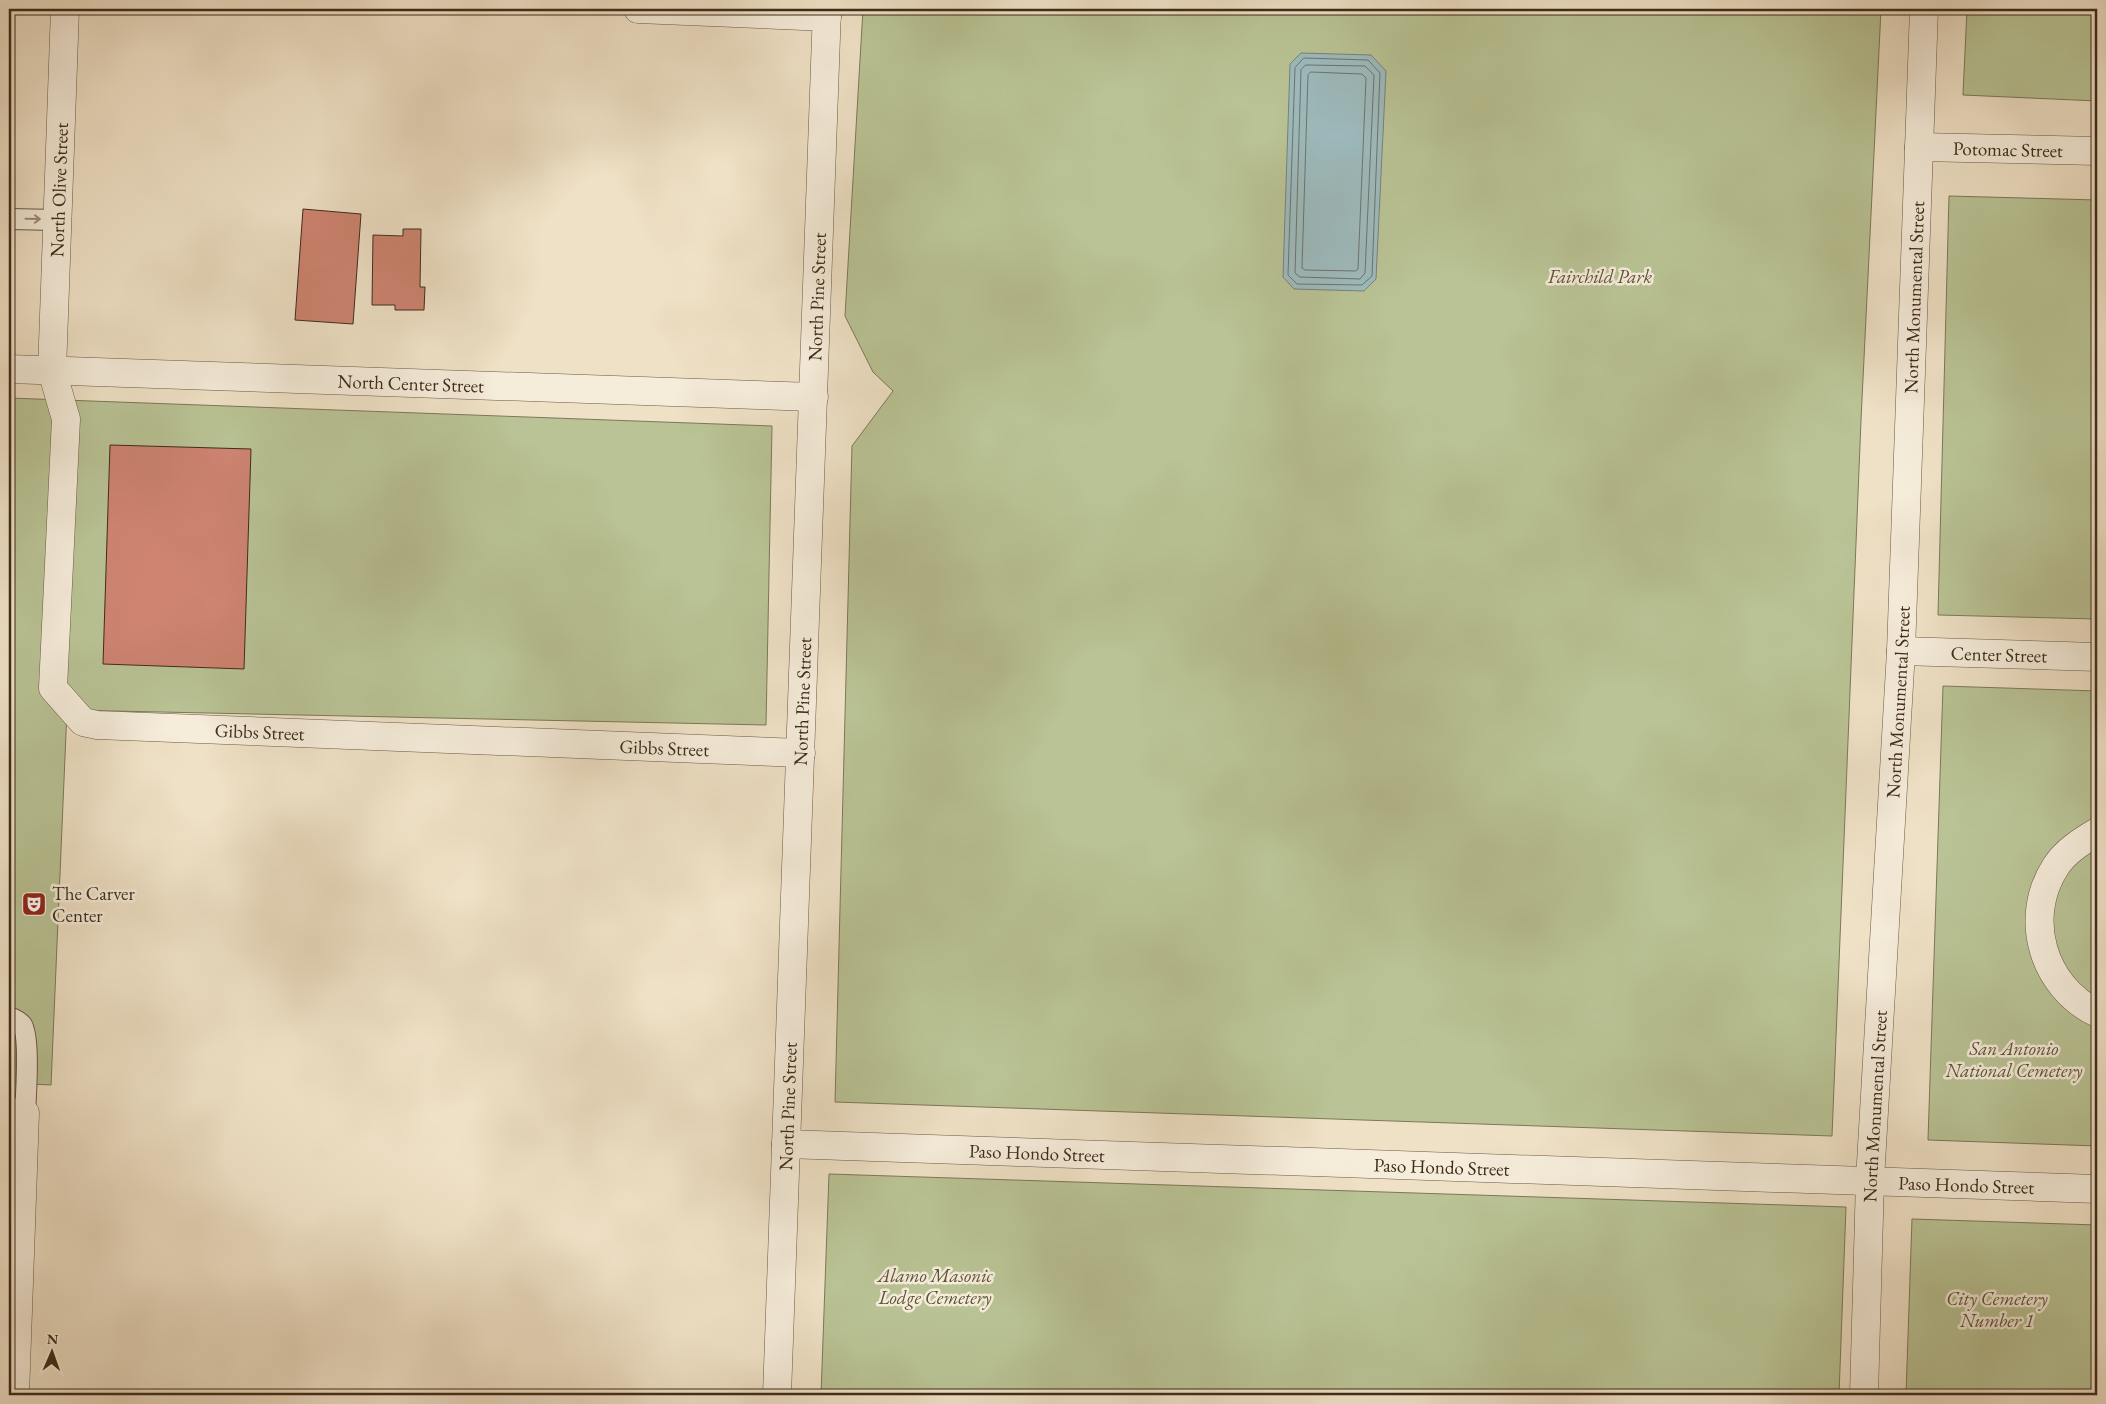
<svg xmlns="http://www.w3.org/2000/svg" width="2106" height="1404" viewBox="0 0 2106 1404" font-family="'EB Garamond',serif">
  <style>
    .green { fill: #b9c395; stroke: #7c7858 }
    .water { fill: #9dbbbe; stroke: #77827c }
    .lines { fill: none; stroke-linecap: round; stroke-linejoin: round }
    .shore { stroke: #6e746c; stroke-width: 1 }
    .building { fill: #ce8471; stroke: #3e2c1a }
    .service-casing { stroke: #6a5945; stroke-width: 22 }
    .minor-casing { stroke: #6a5945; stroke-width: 29 }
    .tertiary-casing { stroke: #6a5945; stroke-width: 29 }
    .service { stroke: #f5ecda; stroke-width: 20 }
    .minor { stroke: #f5ecda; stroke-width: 28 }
    .tertiary { stroke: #f5ecda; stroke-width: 28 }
    .oneway { stroke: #9a8c7a }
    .labels { text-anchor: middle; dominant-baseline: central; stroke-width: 5; stroke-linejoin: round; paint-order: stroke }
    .street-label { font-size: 19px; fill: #3e2c1a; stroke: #f5ecda }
    .park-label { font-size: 19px; font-style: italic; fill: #5d5239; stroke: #f5ecda }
    .poi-label { font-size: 19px; fill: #3e2c1a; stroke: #f5ecda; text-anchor: start }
  </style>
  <rect width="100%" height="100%" fill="#efe1c6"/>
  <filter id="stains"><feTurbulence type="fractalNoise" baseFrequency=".004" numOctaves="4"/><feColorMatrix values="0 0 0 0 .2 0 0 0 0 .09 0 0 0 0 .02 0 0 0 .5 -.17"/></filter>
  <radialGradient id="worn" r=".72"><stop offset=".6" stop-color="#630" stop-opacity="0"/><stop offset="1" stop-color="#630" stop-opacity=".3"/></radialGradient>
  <g class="green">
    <polygon points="863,9 1881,9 1861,420 1832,1136 835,1102 852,446 893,391 873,372 845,316"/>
    <polygon points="1967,9 2097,9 2097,101 1963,95"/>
    <polygon points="1949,196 2097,200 2097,619 1938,615"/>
    <polygon points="9,398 772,426 766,725 67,710 51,1085 9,1083"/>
    <polygon points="1943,686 2097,691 2097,1146 1928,1140"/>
    <polygon points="829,1174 1846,1207 1839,1395 821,1395"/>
    <polygon points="1912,1219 2097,1225 2097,1395 1906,1395"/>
  </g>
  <polygon class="water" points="1301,53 1371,55 1386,71 1376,279 1364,291 1294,289 1283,277 1290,64"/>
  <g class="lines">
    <g class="shore">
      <polygon points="1304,58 1368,60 1380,73 1372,276 1362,285 1297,284 1288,275 1295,68"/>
      <polygon points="1306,65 1365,66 1374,75 1365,273 1360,279 1300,277 1295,273 1301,70"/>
      <polygon points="1311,72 1362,74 1366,78 1358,269 1356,271 1305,270 1302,268 1308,75"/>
    </g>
  </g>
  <g class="building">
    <polygon points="303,209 361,214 353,324 295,320"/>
    <polygon points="403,229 421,229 420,287 425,287 424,310 395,310 395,305 372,305 373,235 403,236"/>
    <polygon points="110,445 251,449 244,669 103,664"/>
  </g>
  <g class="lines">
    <defs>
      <g id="service">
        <polyline points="9,219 57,220"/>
        <path d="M9,1017C14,1019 19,1021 22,1025C30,1036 26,1096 25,1113"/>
      </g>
      <g id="minor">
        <path id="s1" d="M65,9L52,371L66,419L53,688L83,722L97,725L801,753"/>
        <polyline points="638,9 827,17"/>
        <path id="s2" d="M1919,147L2097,151"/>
        <path id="s3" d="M9,369L814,397"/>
        <path id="s4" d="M1901,651L2097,657"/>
        <path d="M2097,832C2082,841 2066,851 2056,866C2022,918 2043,987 2097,1013"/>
        <polyline points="9,1112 25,1113 15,1395"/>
        <path id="s5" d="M786,1144L2097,1189"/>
        <path id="s6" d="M1864,1395L1870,1180L1901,651L1924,9"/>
      </g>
      <g id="tertiary">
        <path id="s7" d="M777,1395L827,9"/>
      </g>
    </defs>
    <use href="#service" class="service-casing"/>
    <use href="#minor" class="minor-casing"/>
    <use href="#tertiary" class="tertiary-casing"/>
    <use href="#service" class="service"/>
    <use href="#minor" class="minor"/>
    <use href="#tertiary" class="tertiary"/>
  </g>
  <defs><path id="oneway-shaft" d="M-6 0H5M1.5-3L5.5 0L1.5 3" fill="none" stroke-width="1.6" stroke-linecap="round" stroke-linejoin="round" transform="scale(1.25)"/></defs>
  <use class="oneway" href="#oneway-shaft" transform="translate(33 219) rotate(1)"/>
  <defs>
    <symbol id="theatre-square" viewBox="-11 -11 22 22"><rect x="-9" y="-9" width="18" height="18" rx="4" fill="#8f2418" stroke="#f5ecda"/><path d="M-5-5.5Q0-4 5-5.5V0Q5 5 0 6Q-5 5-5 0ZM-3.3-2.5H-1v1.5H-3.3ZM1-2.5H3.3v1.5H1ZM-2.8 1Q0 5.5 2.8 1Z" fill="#fff"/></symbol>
  </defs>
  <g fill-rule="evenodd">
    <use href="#theatre-square" x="20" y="890" width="28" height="28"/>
  </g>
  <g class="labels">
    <g class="street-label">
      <text stroke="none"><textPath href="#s2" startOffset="89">Potomac Street</textPath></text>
      <text transform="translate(59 190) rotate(-88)">North Olive Street</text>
      <text stroke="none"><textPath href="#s7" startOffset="1099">North Pine Street</textPath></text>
      <text stroke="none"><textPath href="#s6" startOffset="1099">North Monumental Street</textPath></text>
      <text stroke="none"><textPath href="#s3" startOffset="402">North Center Street</textPath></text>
      <text stroke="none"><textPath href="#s4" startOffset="98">Center Street</textPath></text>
      <text stroke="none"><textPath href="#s7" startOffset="694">North Pine Street</textPath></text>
      <text stroke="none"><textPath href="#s6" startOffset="694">North Monumental Street</textPath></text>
      <text stroke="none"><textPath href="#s1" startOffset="904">Gibbs Street</textPath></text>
      <text stroke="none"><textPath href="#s1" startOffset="1309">Gibbs Street</textPath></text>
      <text stroke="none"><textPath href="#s7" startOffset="289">North Pine Street</textPath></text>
      <text stroke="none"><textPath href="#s6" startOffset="289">North Monumental Street</textPath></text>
      <text stroke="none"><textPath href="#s5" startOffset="251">Paso Hondo Street</textPath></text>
      <text stroke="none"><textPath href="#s5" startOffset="656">Paso Hondo Street</textPath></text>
      <text stroke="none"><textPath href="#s5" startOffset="1181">Paso Hondo Street</textPath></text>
    </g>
    <g class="park-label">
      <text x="1600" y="276">Fairchild Park</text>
      <text x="2014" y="1048">San Antonio<tspan x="2014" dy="22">National Cemetery</tspan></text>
      <text x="935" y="1275">Alamo Masonic<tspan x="935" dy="22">Lodge Cemetery</tspan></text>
      <text x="1997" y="1298">City Cemetery<tspan x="1997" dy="22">Number 1</tspan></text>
    </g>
    <g class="poi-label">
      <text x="52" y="893">The Carver<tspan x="52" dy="22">Center</tspan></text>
    </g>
  </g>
  <rect width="2106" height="1404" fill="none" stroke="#efe1c6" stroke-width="30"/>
  <rect x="10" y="10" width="2086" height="1384" fill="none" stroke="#3e2c1a" stroke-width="2.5"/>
  <rect x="15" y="15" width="2076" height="1374" fill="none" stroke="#3e2c1a"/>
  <g transform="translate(52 1352) rotate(2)" stroke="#f5ecda" stroke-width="4" paint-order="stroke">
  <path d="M0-4L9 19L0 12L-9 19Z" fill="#3e2c1a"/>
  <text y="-8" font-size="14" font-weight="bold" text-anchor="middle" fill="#3e2c1a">N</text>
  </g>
  <rect width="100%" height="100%" filter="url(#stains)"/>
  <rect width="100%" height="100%" fill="url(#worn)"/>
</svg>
